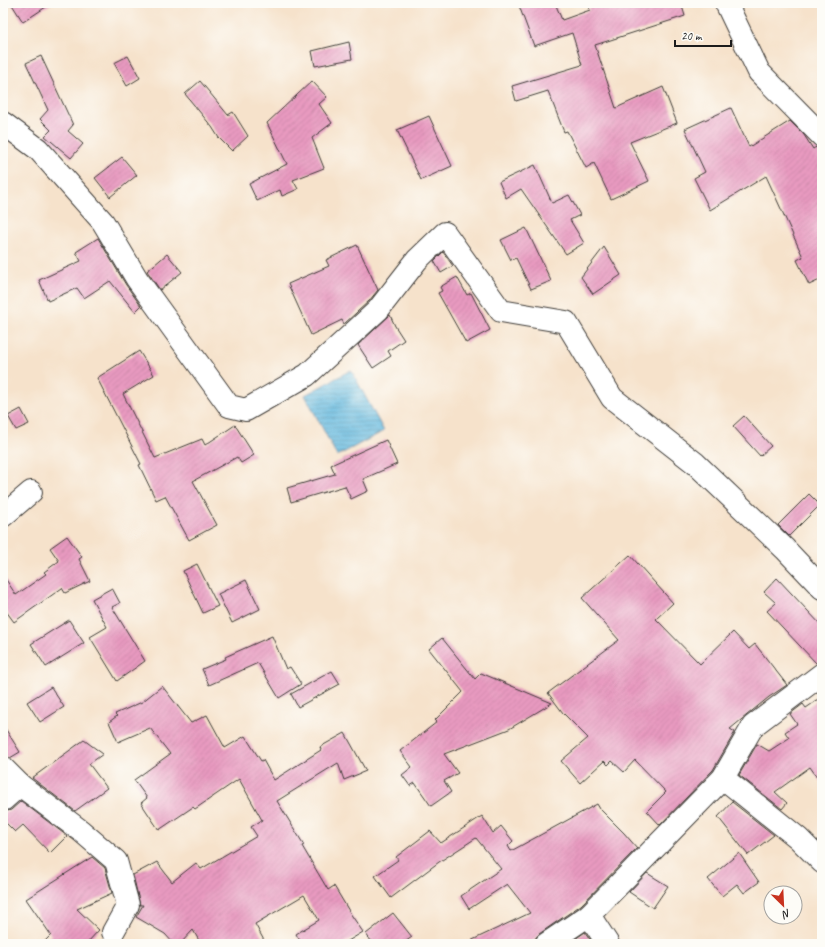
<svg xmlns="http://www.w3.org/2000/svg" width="825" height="947" viewBox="0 0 825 947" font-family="Caveat,sans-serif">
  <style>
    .water { fill: url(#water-rules); stroke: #3e6a7d }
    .building { fill: url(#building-hatch) }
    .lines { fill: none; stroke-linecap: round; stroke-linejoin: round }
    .minor-casing { stroke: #3d3a36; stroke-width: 24 }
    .minor { stroke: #fff; stroke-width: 22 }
  </style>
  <defs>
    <pattern id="water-rules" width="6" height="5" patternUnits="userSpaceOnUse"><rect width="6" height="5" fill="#61b7de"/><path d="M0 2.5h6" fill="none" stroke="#4f94b3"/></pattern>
    <pattern id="building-hatch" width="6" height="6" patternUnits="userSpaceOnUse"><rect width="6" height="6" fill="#e89ac0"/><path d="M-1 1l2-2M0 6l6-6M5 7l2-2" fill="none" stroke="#c684a4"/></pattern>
  </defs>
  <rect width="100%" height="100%" fill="#fdfcf7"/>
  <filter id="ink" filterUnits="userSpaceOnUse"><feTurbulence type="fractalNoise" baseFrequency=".025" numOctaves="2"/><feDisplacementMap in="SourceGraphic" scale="8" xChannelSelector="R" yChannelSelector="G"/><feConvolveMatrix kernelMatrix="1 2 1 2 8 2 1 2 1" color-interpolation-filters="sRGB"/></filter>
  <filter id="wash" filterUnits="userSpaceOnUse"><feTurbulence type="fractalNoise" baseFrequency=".012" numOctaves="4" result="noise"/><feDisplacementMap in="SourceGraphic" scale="16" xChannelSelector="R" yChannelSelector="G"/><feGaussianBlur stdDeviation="0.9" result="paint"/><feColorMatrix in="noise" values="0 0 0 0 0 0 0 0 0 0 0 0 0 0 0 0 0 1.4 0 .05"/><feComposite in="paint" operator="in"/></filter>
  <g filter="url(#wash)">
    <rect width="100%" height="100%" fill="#f6e2cb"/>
    <polygon class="water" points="351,370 384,431 337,456 305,395"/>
    <g id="blocks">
      <g class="building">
        <polygon points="11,3 52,3 23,22"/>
        <polygon points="518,3 555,3 562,20 590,10 587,3 681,3 685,16 595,45 616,108 663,87 677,123 630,142 649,181 611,199 594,163 586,168 567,131 564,132 548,91 516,101 512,86 582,65 572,33 534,46"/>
        <polygon points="349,42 352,59 315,66 312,51"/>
        <polygon points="41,56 73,125 68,131 83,144 71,158 45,136 51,130 40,119 48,110 26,63"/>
        <polygon points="128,56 140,78 127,86 114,63"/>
        <polygon points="200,81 228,115 233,112 248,136 232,151 219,138 212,127 185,94"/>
        <polygon points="312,81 327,97 319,104 332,123 312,138 324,168 293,180 298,189 282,196 280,190 257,201 249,184 287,164 267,123"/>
        <polygon points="731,108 749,147 790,121 804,135 813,149 816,147 822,157 822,279 809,285 797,260 803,257 766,176 710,210 694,178 705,172 685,129"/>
        <polygon points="429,116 452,166 421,180 397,130"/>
        <polygon points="122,157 137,175 110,197 95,178"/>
        <polygon points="535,165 552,203 569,195 580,215 570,220 584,243 566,254 521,189 506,198 499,182"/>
        <polygon points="526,228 551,281 531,289 516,258 511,260 501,240"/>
        <polygon points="98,238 126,285 141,306 135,312 110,281 84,298 77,288 48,301 39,280 81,261 76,252"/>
        <polygon points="357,245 378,290 369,301 344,324 342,320 311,335 288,284 329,266 326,260"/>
        <polygon points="604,247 621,275 593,294 581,277"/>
        <polygon points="443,252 453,266 441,273 434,261"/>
        <polygon points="167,254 182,272 160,290 147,271"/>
        <polygon points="457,277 467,295 471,293 490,330 466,343 438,293 442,291 440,287"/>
        <polygon points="390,315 395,326 404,340 388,351 391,356 373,368 358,345"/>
        <polygon points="139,351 154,375 123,394 155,458 202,439 205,445 235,425 254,455 241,463 237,457 193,481 217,525 189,540 165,496 156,500 139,465 141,464 97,378"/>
        <polygon points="21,409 29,424 16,430 8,416"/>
        <polygon points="744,416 771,446 760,456 733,426"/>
        <polygon points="386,440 397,464 363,479 368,491 351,499 345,486 291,502 287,488 335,474 331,465"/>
        <polygon points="809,494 820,505 789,536 778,525"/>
        <polygon points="67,536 82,557 79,559 90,581 65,593 62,588 14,622 3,607 3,575 16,595 46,574 44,572 59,561 50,548"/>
        <polygon points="630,555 673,603 656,619 700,664 733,632 749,649 755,644 787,685 769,697 730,729 735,732 713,770 660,825 647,811 666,792 635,760 624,772 612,761 608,765 604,761 580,783 561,761 588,738 563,713 548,693 619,640 582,598"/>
        <polygon points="197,564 218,606 203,613 183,571"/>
        <polygon points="777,578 822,626 822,662 816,663 767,611 776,603 764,592"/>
        <polygon points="246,580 260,609 232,623 218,594"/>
        <polygon points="112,588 120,603 112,607 145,661 117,681 90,637 107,627 92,599"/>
        <polygon points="69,620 84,643 46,667 31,644"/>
        <polygon points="272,636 286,669 290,667 301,684 279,698 258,663 209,685 202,669 226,659 225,657"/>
        <polygon points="442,638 475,679 481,673 552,703 509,729 444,754 458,773 444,781 451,792 431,806 415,783 410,786 402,775 412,767 400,751 437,722 435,720 463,692 429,649"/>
        <polygon points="332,671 340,684 298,707 291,694"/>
        <polygon points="162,686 191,723 207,715 225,748 245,736 261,761 263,760 274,780 321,750 320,747 345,733 366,771 344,780 338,763 277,801 304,845 302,846 328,890 334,886 352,916 363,932 343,944 302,944 296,934 319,920 304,895 255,924 266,944 201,944 193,930 180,944 174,944 165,934 136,917 143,905 140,905 133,875 157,862 172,882 196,863 201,869 257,836 251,827 262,820 239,779 195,809 193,807 159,830 141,803 147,798 134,780 170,754 150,728 118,742 109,722 117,716 115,714 142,702"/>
        <polygon points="51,687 64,707 40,722 27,702"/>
        <polygon points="822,697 822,784 810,767 775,792 787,803 782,809 739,775 757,744 769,751 789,738 785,732 797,724 790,714 803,704 806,708"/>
        <polygon points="3,725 20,752 10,758 3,756"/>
        <polygon points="84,740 103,754 89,764 107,788 75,811 32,778"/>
        <polygon points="21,801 67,836 50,853 23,825 15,832 3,820 3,812 11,810"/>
        <polygon points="732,802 774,835 748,855 718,817"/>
        <polygon points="597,804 600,809 624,833 637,848 581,905 539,934 534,940 526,944 464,944 530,913 507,884 469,909 461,896 501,869 476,838 439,862 391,898 375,876 398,860 396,857 430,831 441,843 482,816 493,833 501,826 513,841 508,846 511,851"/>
        <polygon points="739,853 759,882 744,893 737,884 722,896 708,879"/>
        <polygon points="92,857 105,868 112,893 77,909 99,930 86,944 42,944 51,935 26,899"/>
        <polygon points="647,873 668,886 653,908 629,892"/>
        <polygon points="393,913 412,937 402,944 373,944 366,934"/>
        <polygon points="585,932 593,944 568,944"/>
      </g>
    </g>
  </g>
  <g filter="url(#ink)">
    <use href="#blocks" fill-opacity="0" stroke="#3d3a36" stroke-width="1"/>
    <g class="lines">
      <defs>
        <g id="minor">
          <polyline points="726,3 759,72 822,136"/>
          <polyline points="3,123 38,149 103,222 137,279 229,406 246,410 307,375 378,310 417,260 445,233 501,311 566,322 612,398 695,463 785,549 822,588"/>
          <polyline points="3,516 31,492"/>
          <polyline points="3,768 20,785 3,800"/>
          <polyline points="723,778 798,838 822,862"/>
          <polyline points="20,785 81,831 116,861 128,905 113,932"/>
          <polyline points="589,915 608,944"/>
          <polyline points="546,944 589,915 723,778 753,726 822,674"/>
        </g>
      </defs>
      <use href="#minor" class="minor-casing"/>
      <use href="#minor" class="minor"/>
    </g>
  </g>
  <rect width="825" height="947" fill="none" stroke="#fdfcf7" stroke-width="16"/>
  <g transform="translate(783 905) rotate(156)"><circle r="19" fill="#fdfcf7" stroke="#a3a29f"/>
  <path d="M0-3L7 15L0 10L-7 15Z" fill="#c8321e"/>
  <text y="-6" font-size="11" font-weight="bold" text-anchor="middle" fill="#1c1c1c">N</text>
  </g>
  <path d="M675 40v6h56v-6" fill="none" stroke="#1c1c1c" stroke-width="2"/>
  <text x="681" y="40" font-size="12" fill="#1c1c1c" stroke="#fdfcf7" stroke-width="3" paint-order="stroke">20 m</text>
</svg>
